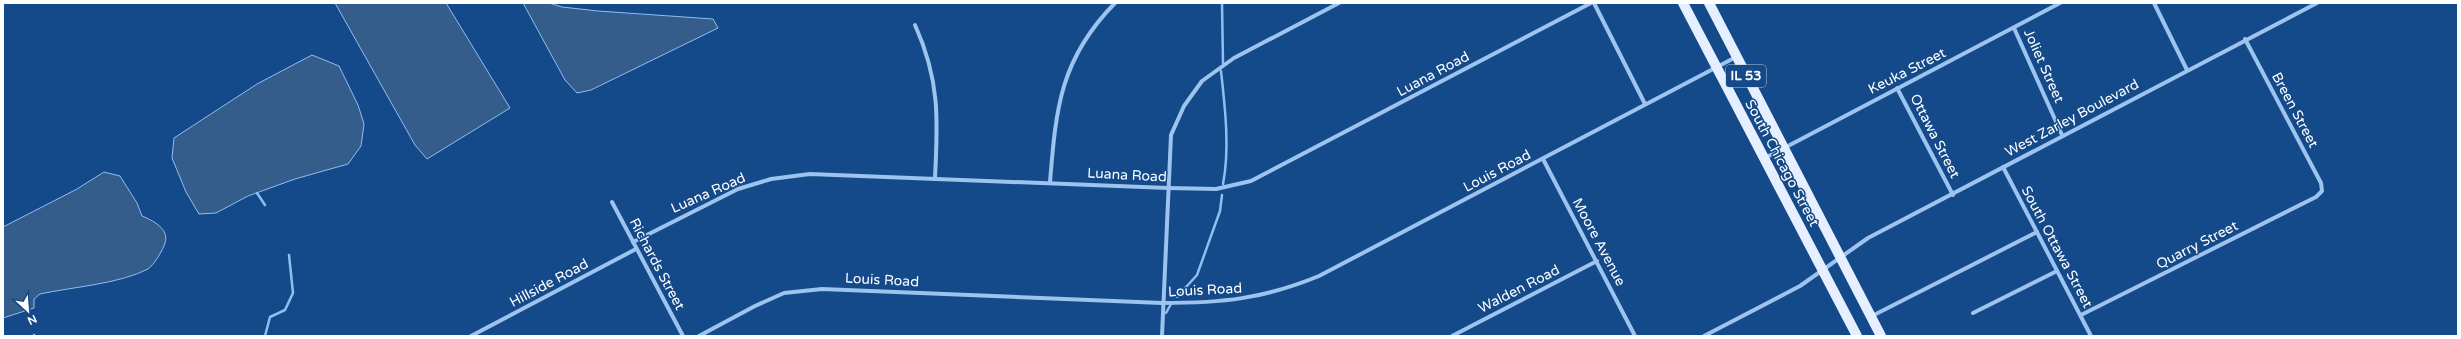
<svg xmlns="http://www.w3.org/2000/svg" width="2461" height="339" viewBox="0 0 2461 339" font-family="'Varela Round',sans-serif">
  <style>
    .water { fill: #355d8c; stroke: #8fbef2 }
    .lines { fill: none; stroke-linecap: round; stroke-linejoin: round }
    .stream { stroke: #8fbef2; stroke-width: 2.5 }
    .minor { stroke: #9dc3ef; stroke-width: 4 }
    .primary { stroke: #e5efff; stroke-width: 10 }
    .labels { text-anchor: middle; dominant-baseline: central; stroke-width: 3; stroke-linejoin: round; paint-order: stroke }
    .shield { fill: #154a8a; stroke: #b9c9dc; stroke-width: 1 }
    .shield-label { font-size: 13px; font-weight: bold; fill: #fff }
    .street-label { font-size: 14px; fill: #fff; stroke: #154a8a }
  </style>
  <rect width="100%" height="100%" fill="#154a8a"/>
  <g class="water">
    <polygon points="335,3 446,3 510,108 427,159 415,145"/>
    <polygon points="523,3 549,3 562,7 598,11 713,19 718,28 591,90 577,93 565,80"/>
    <polygon points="312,55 339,66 358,105 364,124 361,146 348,164 295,179 248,196 216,213 199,214 186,192 172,158 174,138 257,84"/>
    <path d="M104,172L120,176L137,203L142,216C152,220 170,229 165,243C163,250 154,265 148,269C119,284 72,287 40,294L34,299V308L3,318V227L77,189Z"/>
  </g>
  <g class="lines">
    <g class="stream">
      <polyline points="1222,3 1223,63"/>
      <path d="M1221,71C1225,107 1230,149 1223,184"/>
      <polyline points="257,193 265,205"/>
      <polyline points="1177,297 1197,275 1220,211 1222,195"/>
      <polyline points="1166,313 1171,304"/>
      <polyline points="34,335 34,336"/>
      <polyline points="265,336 270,317 285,310 293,293 289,255"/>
    </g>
    <g class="minor">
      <polyline points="1594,3 1645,104"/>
      <polyline points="2154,3 2187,70"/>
      <path d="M915,25C940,80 938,120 935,178"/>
      <polyline points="2014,28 2062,135"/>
      <polyline points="1897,88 1953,195"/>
      <polyline points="1765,158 2060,3"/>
      <polyline points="1543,159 1635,336"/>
      <polyline points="2003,167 2091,336"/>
      <path d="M1050,182C1056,108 1060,59 1115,3"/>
      <polyline points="612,202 683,336"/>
      <polyline points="633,242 738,189 771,179 810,174 1168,188 1216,189 1251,181 1591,3"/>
      <polyline points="1973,313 2057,271"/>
      <polyline points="2081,315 2316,197 2322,191 2321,183 2245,39"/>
      <polyline points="1872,316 2037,232"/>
      <polyline points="471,336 636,249"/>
      <path d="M699,336L755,306L784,293L822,289L1162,303C1222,303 1263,299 1319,276L1736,57"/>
      <polyline points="1162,336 1171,135 1184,106 1202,81 1234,58 1339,3"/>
      <polyline points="1452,336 1597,261"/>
      <polyline points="1704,336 1800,286 1868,238 2317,3"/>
    </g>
    <g class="primary">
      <polyline points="1683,3 1857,336"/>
      <polyline points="1709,3 1881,336"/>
    </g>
  </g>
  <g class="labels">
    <rect class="shield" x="1726" y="65" width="40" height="22" rx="3"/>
    <g class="shield-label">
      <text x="1746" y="76">IL 53</text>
    </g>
    <g class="street-label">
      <text transform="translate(2044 66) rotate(66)">Joliet Street</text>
      <text transform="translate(1907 71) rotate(-27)">Keuka Street</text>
      <text transform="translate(1433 74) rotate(-28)">Luana Road</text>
      <text transform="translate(2295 110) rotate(62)">Breen Street</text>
      <text transform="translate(2072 118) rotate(-28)">West Zarley Boulevard</text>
      <text transform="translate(1935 136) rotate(63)">Ottawa Street</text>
      <text transform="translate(1782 163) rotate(62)">South Chicago Street</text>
      <text transform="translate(1497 171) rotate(-28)">Louis Road</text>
      <text transform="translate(1127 175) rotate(3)">Luana Road</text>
      <text transform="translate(708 193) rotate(-24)">Luana Road</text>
      <text transform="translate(1599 242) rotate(62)">Moore Avenue</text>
      <text transform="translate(2197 245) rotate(-27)">Quarry Street</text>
      <text transform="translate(2057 247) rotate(62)">South Ottawa Street</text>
      <text transform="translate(657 264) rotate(62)">Richards Street</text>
      <text transform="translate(882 280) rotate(3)">Louis Road</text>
      <text transform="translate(549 283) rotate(-28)">Hillside Road</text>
      <text transform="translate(1519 289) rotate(-27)">Walden Road</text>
      <text transform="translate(1205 290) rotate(-3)">Louis Road</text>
    </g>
  </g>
  <rect width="2461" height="339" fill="none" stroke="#ffffff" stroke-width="8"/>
  <g transform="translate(28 311) rotate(154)" stroke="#154a8a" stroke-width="3" paint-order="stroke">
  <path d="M0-3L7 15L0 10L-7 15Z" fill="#ffffff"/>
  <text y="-6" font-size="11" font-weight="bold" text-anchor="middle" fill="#ffffff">N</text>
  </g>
</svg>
